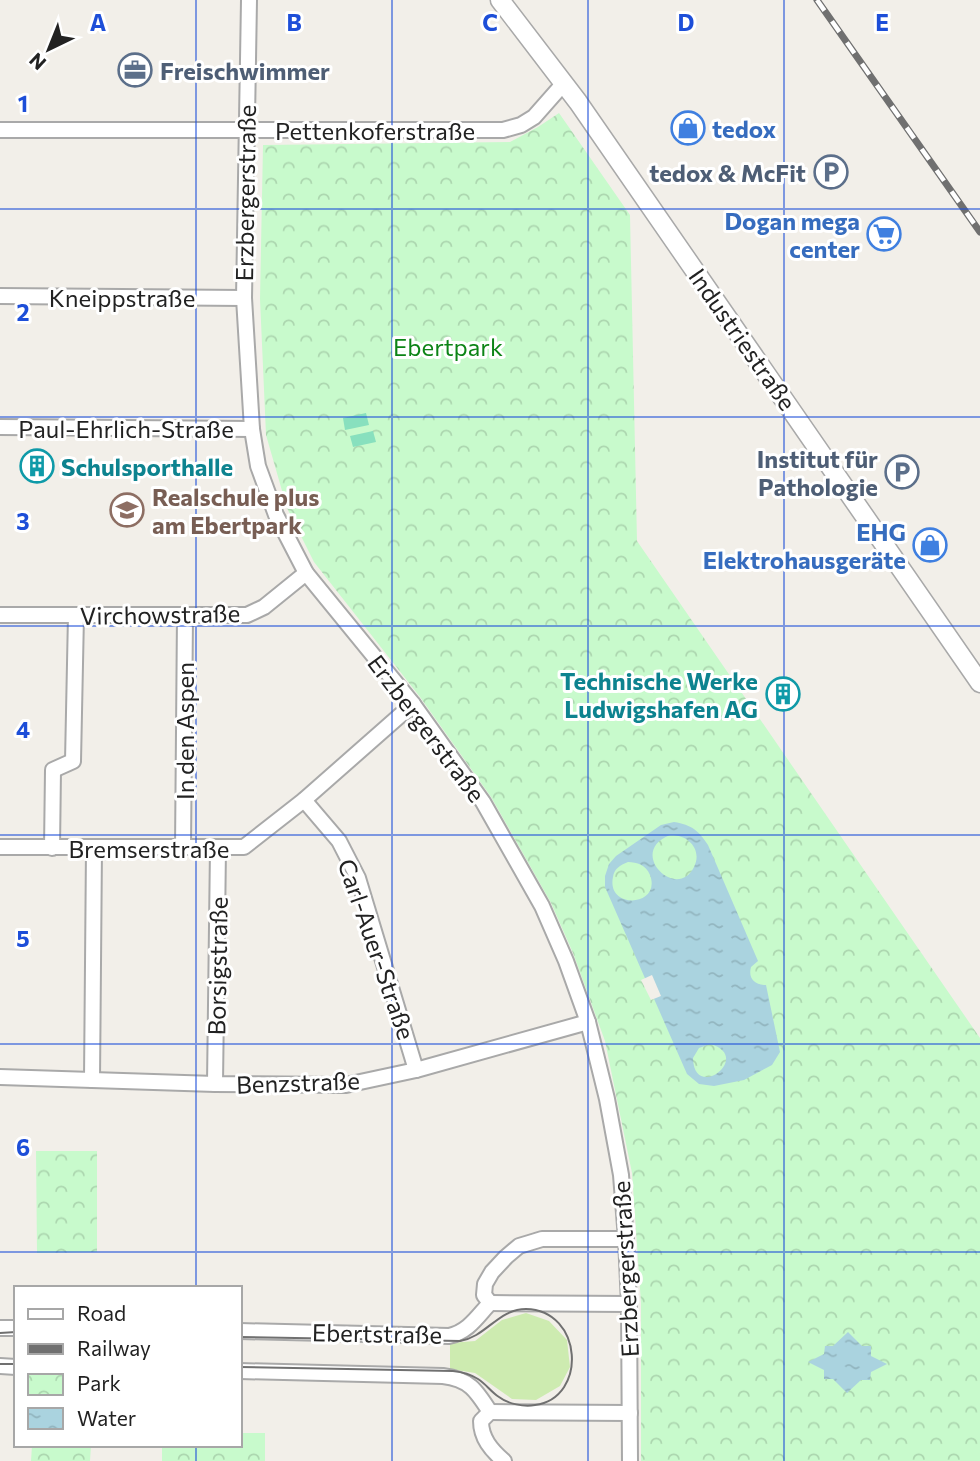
<svg xmlns="http://www.w3.org/2000/svg" width="980" height="1461" viewBox="0 0 980 1461" font-family="Commissioner,sans-serif">
  <style>
    .grass { fill: #cdebb0 }
    .park { fill: url(#park-crowns) }
    .pitch { fill: #88e0be }
    .water { fill: url(#water-ripples); fill-rule: evenodd }
    .pier { fill: #f2efe9 }
    .lines { fill: none; stroke-linecap: round; stroke-linejoin: round }
    .minor-casing { stroke: #a9a9a9; stroke-width: 18 }
    .tertiary-casing { stroke: #a9a9a9; stroke-width: 21 }
    .minor { stroke: #fff; stroke-width: 14 }
    .tertiary { stroke: #fff; stroke-width: 18 }
    .tram { stroke: #707070; stroke-width: 2 }
    .rail-casing { stroke: #707070; stroke-width: 7 }
    .rail { stroke: #fff; stroke-width: 4.5; stroke-dasharray: 13; stroke-linecap: butt }
    .grid { fill: none; stroke: #1d4ed8; stroke-width: 2; stroke-opacity: 0.55 }
    .labels { text-anchor: middle; dominant-baseline: central; stroke-width: 6; stroke-linejoin: round; paint-order: stroke }
    .service-label { font-size: 24px; font-weight: bold; fill: #4e5e75; stroke: #fff; text-anchor: end }
    .shop-label { font-size: 24px; font-weight: bold; fill: #366cbe; stroke: #fff; text-anchor: end }
    .street-label { font-size: 24px; fill: #222; stroke: #fff }
    .park-label { font-size: 24px; fill: #0c8416; stroke: #fff }
    .culture-label { font-size: 24px; font-weight: bold; fill: #0d838f; stroke: #fff; text-anchor: start }
    .education-label { font-size: 24px; font-weight: bold; fill: #785e54; stroke: #fff; text-anchor: start }
    .grid-label { font-size: 23px; text-anchor: middle; font-weight: bold; fill: #1d4ed8; stroke: #fff; stroke-width: 6; stroke-linejoin: round; paint-order: stroke }
  </style>
  <defs>
    <pattern id="park-crowns" width="20" height="18" patternUnits="userSpaceOnUse" patternTransform="scale(1.75)"><rect width="20" height="18" fill="#c8facc"/><path d="M2 6a3 3 0 1 1 6 0M12 15a3 3 0 1 1 6 0" fill="none" stroke="#acd6af"/></pattern>
    <pattern id="water-ripples" width="26" height="14" patternUnits="userSpaceOnUse" patternTransform="scale(1.75)"><rect width="26" height="14" fill="#aad3df"/><path d="M2 4q2-2 4 0t4 0M15 11q2-2 4 0t4 0" fill="none" stroke="#92b5bf"/></pattern>
  </defs>
  <rect width="100%" height="100%" fill="#f2efe9"/>
  <polygon class="grass" points="526,1313 549,1321 567,1340 570,1367 560,1386 536,1400 512,1399 475,1373 450,1369 450,1343 475,1341 502,1320"/>
  <g class="park">
    <polygon points="559,113 630,215 637,541 980,1038 980,1461 641,1461 641,1303 632,1173 605,1041 573,953 551,903 491,797 420,697 314,562 287,508 266,435 260,299 263,145 510,142 538,127"/>
    <polygon points="97,1151 97,1252 37,1253 36,1151"/>
    <polygon points="240,1433 265,1433 265,1461 162,1461 162,1445 240,1445"/>
    <polygon points="32,1445 91,1445 90,1461 31,1461"/>
  </g>
  <g class="pitch">
    <polygon points="366,413 369,425 345,430 343,418"/>
    <polygon points="373,431 376,442 353,447 350,436"/>
  </g>
  <g class="water">
    <path d="M674,822C692,825 698,830 708,845L758,961L751,967C748,978 754,985 766,985L780,1052L772,1065L744,1080L714,1086L699,1084L687,1074L605,887V876L609,864L616,856L661,825ZM670,835C687,834 703,849 694,867C677,902 626,852 670,835ZM628,862C637,862 646,865 650,875C662,907 606,910 613,877C614,869 620,865 628,862ZM710,1044C754,1056 694,1103 693,1058L699,1048Z"/>
    <polygon points="848,1332 862,1346 871,1346 871,1356 887,1364 871,1372 870,1380 861,1380 847,1393 833,1379 824,1379 824,1370 808,1362 824,1354 825,1346 833,1346"/>
  </g>
  <polygon class="pier" points="652,975 661,996 651,1000 641,980"/>
  <g class="lines">
    <defs>
      <g id="minor">
        <polyline points="249,0 244,298 252,429 258,466 276,515 306,573 413,704 483,802 542,906 566,961 588,1022 607,1099 621,1175 626,1239 629,1304 630,1461"/>
        <polyline points="0,130 503,130 521,125 534,117 564,83"/>
        <polyline points="0,296 244,298"/>
        <polyline points="0,427 252,429"/>
        <polyline points="0,615 247,615 264,607 306,573"/>
        <polyline points="304,800 339,841 358,878 416,1070"/>
        <polyline points="0,847 244,847 304,800 413,704"/>
        <polyline points="52,848 53,770 73,761 76,615"/>
        <polyline points="183,848 185,615"/>
        <polyline points="0,1077 215,1084 346,1085 416,1070 588,1022"/>
        <polyline points="92,1080 94,848"/>
        <polyline points="215,1084 218,848"/>
        <polyline points="490,1303 629,1304"/>
        <polyline points="0,1328 16,1328"/>
        <path d="M240,1331L449,1336C468,1332 477,1317 490,1303L484,1295L485,1284L492,1272L506,1257L519,1246L529,1243L542,1239H626"/>
        <polyline points="0,1366 16,1367"/>
        <path d="M240,1371L443,1376C469,1379 476,1390 490,1412L481,1421C481,1438 491,1450 504,1461"/>
        <polyline points="490,1412 630,1413"/>
      </g>
      <polyline id="tertiary" points="500,0 578,102 980,683"/>
    </defs>
    <use href="#minor" class="minor-casing"/>
    <use href="#tertiary" class="tertiary-casing"/>
    <use href="#minor" class="minor"/>
    <use href="#tertiary" class="tertiary"/>
    <g class="tram">
      <polyline points="0,1333 16,1332"/>
      <path d="M240,1337L460,1341C486,1337 498,1309 526,1309C583,1310 588,1398 535,1405C524,1407 508,1404 499,1397C491,1392 486,1384 478,1379C470,1374 462,1372 453,1371L240,1367"/>
      <polyline points="0,1364 16,1364"/>
    </g>
    <defs>
      <polyline id="rail" points="817,0 980,232"/>
    </defs>
    <use href="#rail" class="rail-casing"/>
    <use href="#rail" class="rail"/>
  </g>
  <path class="grid" d="M196,0V1288M392,0V1461M588,0V1461M784,0V1461M0,209H980M0,417H980M0,626H980M0,835H980M0,1044H980M0,1252H980M196,1445V1461"/>
  <defs>
    <symbol id="office-ring" viewBox="-11 -11 22 22"><circle r="9.5" fill="#fff" stroke="#5c6f8a" stroke-width="1.5"/><path d="M-6-3h4V-5.5h4V-3h4V5H-6ZM-1-4.5V-3h2v-1.5ZM-6 0V1H6V0Z" fill="#5c6f8a"/></symbol>
    <symbol id="shop-ring" viewBox="-11 -11 22 22"><circle r="9.5" fill="#fff" stroke="#3f7fe0" stroke-width="1.5"/><path d="M-5-2.5h2.3a2.7 3.5 0 0 1 5.4 0H5L5.5 6h-11ZM-1.5-2.5h3a1.5 2.3 0 0 0-3 0Z" fill="#3f7fe0"/></symbol>
    <symbol id="parking-ring" viewBox="-11 -11 22 22"><circle r="9.5" fill="#fff" stroke="#5c6f8a" stroke-width="1.5"/><path d="M-3.5-5.5H1a3.5 3.5 0 0 1 0 7H-1V5.5H-3.5ZM-1-3.4V-.6H.8a1.4 1.4 0 0 0 0-2.8Z" fill="#5c6f8a"/></symbol>
    <symbol id="supermarket-ring" viewBox="-11 -11 22 22"><circle r="9.5" fill="#fff" stroke="#3f7fe0" stroke-width="1.5"/><path d="M-6-5.5h2.5l.6 2H6L4.5 2H-2.5L-4.4-4H-6ZM-1.5 3.2a1.3 1.3 0 1 0 .1 0ZM3 3.2a1.3 1.3 0 1 0 .1 0Z" fill="#3f7fe0"/></symbol>
    <symbol id="building-ring" viewBox="-11 -11 22 22"><circle r="9.5" fill="#fff" stroke="#0f9aa8" stroke-width="1.5"/><path d="M-4-6H4V6H1V3H-1V6H-4ZM-2.5-4.3h1.7v1.8h-1.7ZM.8-4.3h1.7v1.8H.8ZM-2.5-1h1.7V.8h-1.7ZM.8-1h1.7V.8H.8Z" fill="#0f9aa8"/></symbol>
    <symbol id="school-ring" viewBox="-11 -11 22 22"><circle r="9.5" fill="#fff" stroke="#8d6e63" stroke-width="1.5"/><path d="M0-5L7-2L0 1L-7-2ZM-4 1L0 2.5L4 1V4Q0 6-4 4Z" fill="#8d6e63"/></symbol>
  </defs>
  <g fill-rule="evenodd">
    <use href="#office-ring" x="116" y="51" width="38" height="38"/>
    <use href="#shop-ring" x="669" y="109" width="38" height="38"/>
    <use href="#parking-ring" x="812" y="153" width="38" height="38"/>
    <use href="#supermarket-ring" x="865" y="215" width="38" height="38"/>
    <use href="#building-ring" x="18" y="447" width="38" height="38"/>
    <use href="#parking-ring" x="883" y="453" width="38" height="38"/>
    <use href="#school-ring" x="108" y="491" width="38" height="38"/>
    <use href="#shop-ring" x="911" y="526" width="38" height="38"/>
    <use href="#building-ring" x="764" y="675" width="38" height="38"/>
  </g>
  <g class="labels">
    <g class="service-label">
      <text x="160" y="70" text-anchor="start">Freischwimmer</text>
      <text x="806" y="172">tedox &amp; McFit</text>
      <text x="878" y="458">Institut für<tspan x="878" dy="28">Pathologie</tspan></text>
    </g>
    <g class="shop-label">
      <text x="712" y="128" text-anchor="start">tedox</text>
      <text x="860" y="220">Dogan mega<tspan x="860" dy="28">center</tspan></text>
      <text x="906" y="531">EHG<tspan x="906" dy="28">Elektrohausgeräte</tspan></text>
    </g>
    <g class="street-label">
      <text x="375" y="130">Pettenkoferstraße</text>
      <text transform="translate(245 193) rotate(-89)">Erzbergerstraße</text>
      <text x="122" y="297">Kneippstraße</text>
      <text transform="translate(743 339) rotate(55)">Industriestraße</text>
      <text x="126" y="428">Paul-Ehrlich-Straße</text>
      <text transform="translate(160 614) rotate(-1)">Virchowstraße</text>
      <text transform="translate(427 728) rotate(53)">Erzbergerstraße</text>
      <text transform="translate(184 731) rotate(-90)">In den Aspen</text>
      <text x="149" y="848">Bremserstraße</text>
      <text transform="translate(377 949) rotate(71)">Carl-Auer-Straße</text>
      <text transform="translate(217 966) rotate(-89)">Borsigstraße</text>
      <text transform="translate(298 1082) rotate(-2)">Benzstraße</text>
      <text transform="translate(625 1269) rotate(-93)">Erzbergerstraße</text>
      <text transform="translate(377 1333) rotate(1)">Ebertstraße</text>
    </g>
    <g class="park-label">
      <text x="448" y="346">Ebertpark</text>
    </g>
    <g class="culture-label">
      <text x="61" y="466">Schulsporthalle</text>
      <text x="758" y="680" text-anchor="end">Technische Werke<tspan x="758" dy="28">Ludwigshafen AG</tspan></text>
    </g>
    <g class="education-label">
      <text x="152" y="496">Realschule plus<tspan x="152" dy="28">am Ebertpark</tspan></text>
    </g>
  </g>
  <g class="grid-label">
    <text x="98" y="31">A</text>
    <text x="294" y="31">B</text>
    <text x="490" y="31">C</text>
    <text x="686" y="31">D</text>
    <text x="882" y="31">E</text>
    <text x="23" y="112">1</text>
    <text x="23" y="321">2</text>
    <text x="23" y="530">3</text>
    <text x="23" y="738">4</text>
    <text x="23" y="947">5</text>
    <text x="23" y="1156">6</text>
  </g>
  <rect x="14" y="1286" width="228" height="161" fill="#ffffff" stroke="#a7a7a7" stroke-width="2"/>
  <rect x="28" y="1309" width="35" height="10" fill="#ffffff" stroke="#a7a7a7" stroke-width="2"/>
  <text x="77" y="1321" font-size="21" fill="#222222">Road</text>
  <rect x="28" y="1344" width="35" height="10" fill="#707070" stroke="#a7a7a7" stroke-width="2"/>
  <text x="77" y="1356" font-size="21" fill="#222222">Railway</text>
  <rect x="28" y="1374" width="35" height="21" fill="url(#park-crowns)" stroke="#a7a7a7" stroke-width="2"/>
  <text x="77" y="1391" font-size="21" fill="#222222">Park</text>
  <rect x="28" y="1408" width="35" height="21" fill="url(#water-ripples)" stroke="#a7a7a7" stroke-width="2"/>
  <text x="77" y="1426" font-size="21" fill="#222222">Water</text>
  <g transform="translate(49 49) rotate(223)" stroke="#ffffff" stroke-width="5" paint-order="stroke">
  <path d="M0-5L12 26L0 18L-12 26Z" fill="#222222"/>
  <text y="-10" font-size="19" font-weight="bold" text-anchor="middle" fill="#222222">N</text>
  </g>
</svg>
